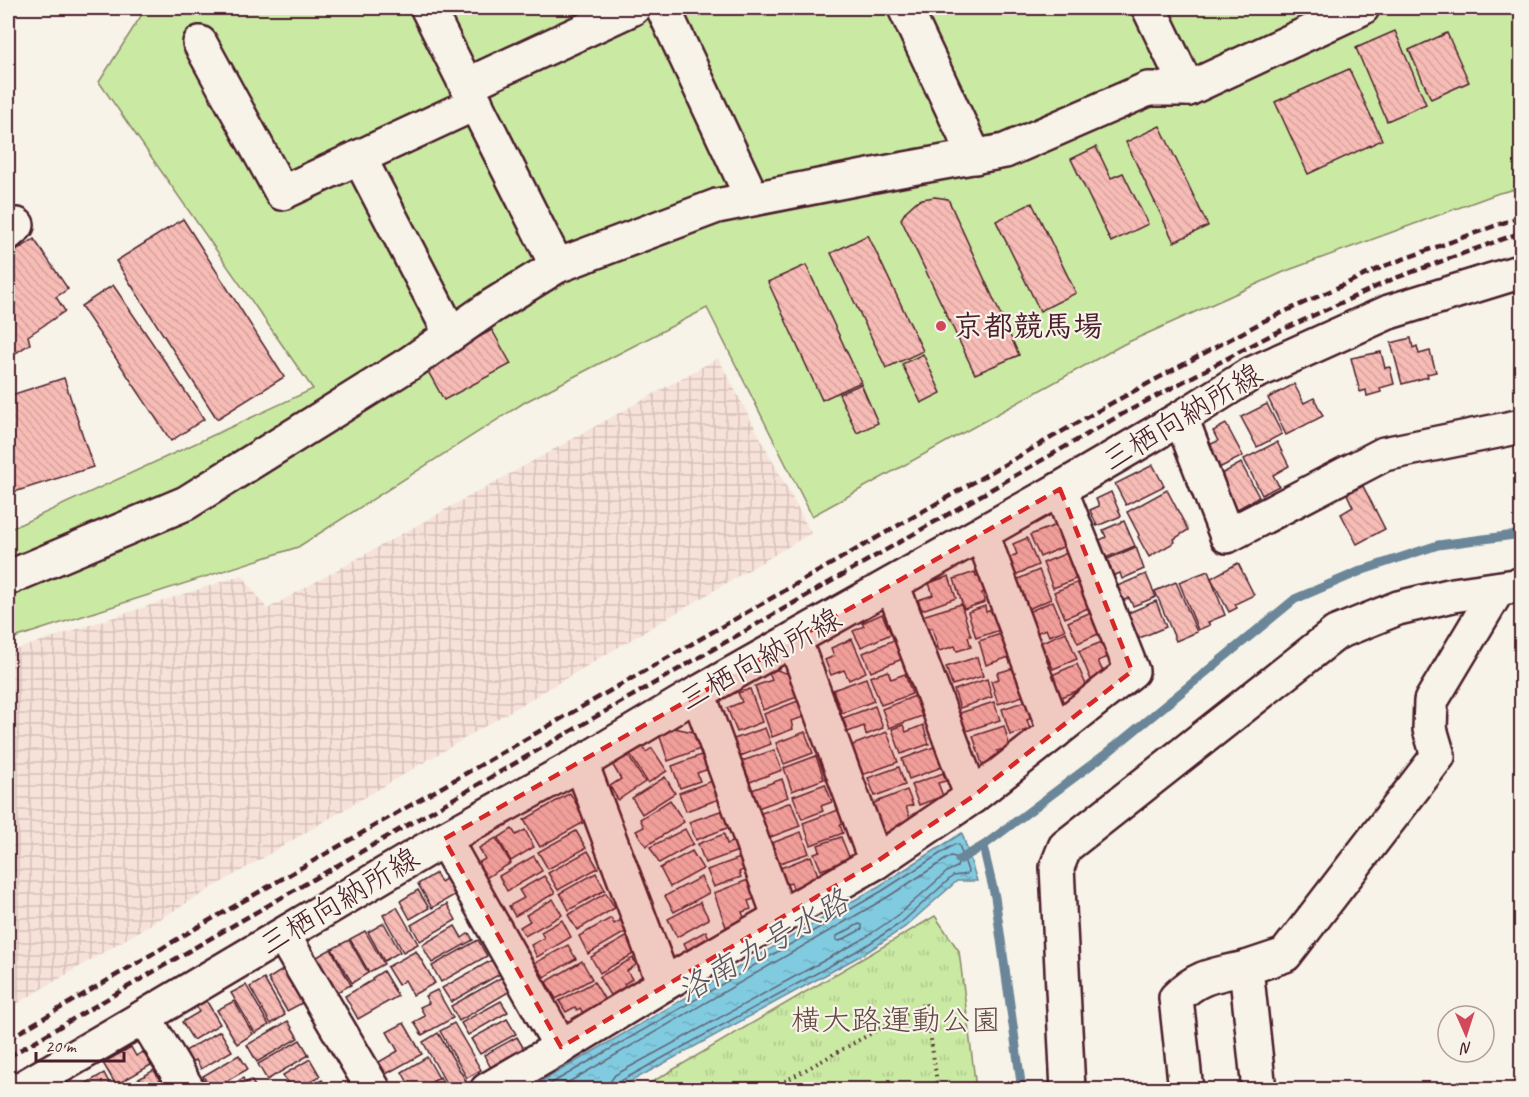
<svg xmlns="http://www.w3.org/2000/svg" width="1529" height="1097" viewBox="0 0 1529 1097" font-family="Caveat,'Klee One',sans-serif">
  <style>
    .industrial { fill: url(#industrial-grid) }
    .grass { fill: #caeaa3; stroke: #8a8467; stroke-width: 1.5 }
    .park { fill: url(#park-tufts); stroke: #8a8467; stroke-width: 1.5 }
    .water { fill: url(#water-ripples); stroke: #6b8698; stroke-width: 1.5 }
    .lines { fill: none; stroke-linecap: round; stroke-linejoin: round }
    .shore { stroke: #606474; stroke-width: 1.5 }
    .stream { stroke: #6b8698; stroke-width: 9 }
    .building { fill: url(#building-back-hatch); stroke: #4a1f2b; stroke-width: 1.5 }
    .minor-casing { stroke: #4a1f2b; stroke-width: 38 }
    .major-casing { stroke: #4a1f2b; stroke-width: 38 }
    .path { stroke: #4a1f2b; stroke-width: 4; stroke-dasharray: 1.5 4.5; stroke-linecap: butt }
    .minor { stroke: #f7f3e8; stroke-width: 33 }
    .major { stroke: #f7f3e8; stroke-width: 33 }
    .rail { stroke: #4a1f2b; stroke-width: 4.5; stroke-dasharray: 9 4.5; stroke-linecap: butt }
    .marked { fill: #d62828; fill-opacity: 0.2; stroke: #d62828; stroke-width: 4.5; stroke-dasharray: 12 8; stroke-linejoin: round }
    .poi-dot { fill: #d1495b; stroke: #f7f3e8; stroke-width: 2 }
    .labels { text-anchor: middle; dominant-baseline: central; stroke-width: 4.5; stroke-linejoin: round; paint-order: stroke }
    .poi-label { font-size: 30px; font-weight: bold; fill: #4a1f2b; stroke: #f7f3e8; text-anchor: start }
    .street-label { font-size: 30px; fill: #4a1f2b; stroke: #f7f3e8 }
    .park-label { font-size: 30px; fill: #644843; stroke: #f7f3e8 }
    .water-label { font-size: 32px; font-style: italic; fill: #5a5362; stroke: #f7f3e8 }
  </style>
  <defs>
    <pattern id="industrial-grid" width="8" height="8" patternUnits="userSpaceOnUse" patternTransform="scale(1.5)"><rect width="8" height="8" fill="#f7e2d9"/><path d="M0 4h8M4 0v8" fill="none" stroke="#d5c1ba"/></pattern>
    <pattern id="park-tufts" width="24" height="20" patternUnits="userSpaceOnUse" patternTransform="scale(1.5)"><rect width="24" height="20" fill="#caeaa3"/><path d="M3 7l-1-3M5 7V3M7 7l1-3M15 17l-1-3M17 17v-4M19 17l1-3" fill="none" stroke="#afc88c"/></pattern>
    <pattern id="water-ripples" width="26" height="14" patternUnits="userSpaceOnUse" patternTransform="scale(1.5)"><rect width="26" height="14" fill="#81cbe1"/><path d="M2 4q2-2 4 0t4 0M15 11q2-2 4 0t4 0" fill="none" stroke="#71aec1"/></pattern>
    <pattern id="building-back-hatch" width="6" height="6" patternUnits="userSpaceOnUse" patternTransform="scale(1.5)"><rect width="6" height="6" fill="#f7bcb6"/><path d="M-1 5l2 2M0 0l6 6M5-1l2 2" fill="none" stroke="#d5a19d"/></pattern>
  </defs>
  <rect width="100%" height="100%" fill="#f7f3e8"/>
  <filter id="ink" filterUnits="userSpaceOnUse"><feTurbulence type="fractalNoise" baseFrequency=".0167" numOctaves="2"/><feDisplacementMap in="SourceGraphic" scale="12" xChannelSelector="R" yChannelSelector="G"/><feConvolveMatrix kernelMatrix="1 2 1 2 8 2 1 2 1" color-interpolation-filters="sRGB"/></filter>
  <g filter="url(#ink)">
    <path class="industrial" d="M718,358L811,533L8,1009V652L242,575L267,609Z"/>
    <path class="grass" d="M146,8H1521V188L1499,193L1286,271L1124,344L812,516L707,308L525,402L298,547L8,640V530L313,389L99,82Z"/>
    <path class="park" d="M935,916L959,951L976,1089H640Z"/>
    <path class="water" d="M962,833L977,881H957L905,927L867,952L617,1089H528L879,886Z"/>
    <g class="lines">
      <g class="shore">
        <path d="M859,924L862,925V929L840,941L836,940L837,936Z"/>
        <path d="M540,1090L882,891L955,844L959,845L968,871L967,874L953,876L902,922L864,947L619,1082L617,1085L616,1090"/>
        <path d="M555,1090L886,898L951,856L955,857L958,864L957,867L948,871L897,916L860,941L615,1075L610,1082L608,1090"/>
      </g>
      <g class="stream">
        <path d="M983,846L995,897L1022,1090"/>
        <path d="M959,860L983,846L1107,753L1295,599L1363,570L1438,545L1522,534"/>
      </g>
    </g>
    <g class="building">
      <path d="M1395,31L1426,104L1387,121L1356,48Z"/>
      <path d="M1447,33L1469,82L1431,99L1409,50Z"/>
      <path d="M1349,69L1382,140L1308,174L1275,102Z"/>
      <path d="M1160,126L1208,226L1174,242L1126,142Z"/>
      <path d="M1096,147L1111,178L1123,173L1148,224L1111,242L1071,159Z"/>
      <path d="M935,197L948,199L1019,355L975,374L901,219L906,211L916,202L922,199Z"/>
      <path d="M1032,203L1076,293L1040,311L996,221Z"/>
      <path d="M183,219L284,377L217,419L116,261Z"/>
      <path d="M868,235L923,351L886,368L831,253Z"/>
      <path d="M34,239L68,289L56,297L65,311L28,336L30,344L8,358V256Z"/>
      <path d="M806,265L861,382L822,400L768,282Z"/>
      <path d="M113,285L204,419L171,441L81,306Z"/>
      <path d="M492,330L511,364L444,400L425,366Z"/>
      <path d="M1411,338L1413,348L1417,346L1419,354L1430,351L1436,372L1427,374L1428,377L1402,384L1391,343Z"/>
      <path d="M1381,352L1385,368L1390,367L1394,384L1380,388L1381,392L1367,396L1366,390L1360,392L1351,358Z"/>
      <path d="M923,354L941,393L921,403L902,364Z"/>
      <path d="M64,378L93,467L8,494V396Z"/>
      <path d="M861,384L878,423L857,433L839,394Z"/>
      <path d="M1294,384L1304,403L1314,398L1323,416L1286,435L1268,398Z"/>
      <path d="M1267,404L1282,434L1257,447L1241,417Z"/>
      <path d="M1226,424L1243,456L1211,472L1207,446L1218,441L1213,431Z"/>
      <path d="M1277,442L1289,466L1273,475L1279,486L1262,495L1244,459Z"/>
      <path d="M1241,463L1259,497L1232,512L1214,478Z"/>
      <path d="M1153,465L1164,486L1126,505L1115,484Z"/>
      <path d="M1363,486L1385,529L1357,544L1341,514L1353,507L1347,494Z"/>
      <path d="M1167,490L1188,530L1174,539L1175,542L1149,557L1138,537L1139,535L1127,512Z"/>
      <path d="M1111,492L1121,516L1097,526L1090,510L1099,506L1096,499Z"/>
      <path d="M1124,521L1135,546L1103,559L1096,542L1106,537L1103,530Z"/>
      <path d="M1056,525L1065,546L1040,557L1030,535Z"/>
      <path d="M1027,538L1038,565L1015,575L1008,558L1017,554L1013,544Z"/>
      <path d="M1136,547L1144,569L1122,579L1120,573L1110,577L1103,561Z"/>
      <path d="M1067,553L1073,568L1078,566L1083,576L1053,588L1043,563Z"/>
      <path d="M1238,563L1254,595L1235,604L1237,608L1229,612L1211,578Z"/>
      <path d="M1039,570L1051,599L1028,609L1016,580Z"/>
      <path d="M1208,571L1225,615L1208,622L1210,625L1198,630L1179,582Z"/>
      <path d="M975,572L976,576L984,574L989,590L982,593L985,602L964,609L954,579Z"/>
      <path d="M1146,574L1156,597L1133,606L1129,598L1121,602L1115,587Z"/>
      <path d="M949,576L956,598L922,610L918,600L933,595L929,583Z"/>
      <path d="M1084,580L1095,605L1065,618L1054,592Z"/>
      <path d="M1176,582L1197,632L1176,641L1155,591Z"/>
      <path d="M1053,601L1065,630L1049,636L1046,629L1036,633L1028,612Z"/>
      <path d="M1156,601L1166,627L1137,639L1126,614Z"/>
      <path d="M961,604L971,636L968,637L971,647L957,651L955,646L939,651L932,628L926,629L922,616Z"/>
      <path d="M985,606L986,612L997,608L1003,629L976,638L968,612Z"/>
      <path d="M1096,610L1105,631L1078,643L1068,622Z"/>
      <path d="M882,614L891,634L861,647L853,631L864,626L862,623Z"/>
      <path d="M1066,632L1077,659L1053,669L1047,655L1043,657L1037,644Z"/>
      <path d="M1004,633L1012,656L986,665L979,641Z"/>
      <path d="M852,639L866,672L849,680L844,670L831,675L825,660L834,656L831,648Z"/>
      <path d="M894,640L902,659L871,672L863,653Z"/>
      <path d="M1107,640L1113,655L1098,661L1104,674L1091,680L1079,651Z"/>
      <path d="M977,657L983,676L952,685L946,667Z"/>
      <path d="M1077,664L1087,687L1061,697L1052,675Z"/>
      <path d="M1017,667L1026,695L998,704L991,681L999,679L997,673Z"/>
      <path d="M774,669L795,676L802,695L763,710L755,686L772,680L768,671Z"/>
      <path d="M888,671L891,679L905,674L912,694L881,705L870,677Z"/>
      <path d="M866,678L874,701L842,713L833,690Z"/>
      <path d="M987,679L992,697L960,708L954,690Z"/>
      <path d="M750,689L762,722L737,732L727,708L742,702L738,693Z"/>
      <path d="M915,696L922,716L889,728L882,709Z"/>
      <path d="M1029,700L1034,717L1027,720L1030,729L1010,735L1002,709Z"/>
      <path d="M798,701L804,717L791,721L793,729L772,737L764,714Z"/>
      <path d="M994,702L1000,720L966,731L960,713Z"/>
      <path d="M875,706L883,728L866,735L864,726L848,732L843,718Z"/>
      <path d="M903,725L906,732L923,725L929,744L901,754L892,729Z"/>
      <path d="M1004,726L1010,747L997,751L1000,758L982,764L973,736Z"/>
      <path d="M674,728L698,733L703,748L668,761L659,734Z"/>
      <path d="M765,728L771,744L738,757L731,740Z"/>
      <path d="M805,732L813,753L784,764L776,743Z"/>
      <path d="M887,732L898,762L862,775L850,746Z"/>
      <path d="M642,745L646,752L652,748L667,771L648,783L629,753Z"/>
      <path d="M934,747L942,767L909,779L902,759Z"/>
      <path d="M774,750L782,770L750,782L742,761Z"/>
      <path d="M627,754L645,782L618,800L610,786L621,779L612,764Z"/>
      <path d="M704,754L709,769L697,773L700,781L680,788L672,766Z"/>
      <path d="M816,756L824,779L792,791L784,768Z"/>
      <path d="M899,767L905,785L875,796L868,778Z"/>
      <path d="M943,773L946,781L938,783L943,796L919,805L911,785Z"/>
      <path d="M665,777L675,793L642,814L632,798Z"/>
      <path d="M782,779L788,797L758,808L752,790Z"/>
      <path d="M712,781L719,799L686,811L679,793Z"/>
      <path d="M825,784L832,802L821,806L823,811L802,819L793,796Z"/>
      <path d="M907,790L913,805L906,807L912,823L882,834L871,804Z"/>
      <path d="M570,793L586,821L540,847L524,820Z"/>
      <path d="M670,800L684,822L646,846L636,831L644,827L640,819Z"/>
      <path d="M791,802L800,826L768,838L759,814Z"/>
      <path d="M841,809L846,823L840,825L843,833L811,845L803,823Z"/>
      <path d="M723,810L726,820L730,819L732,826L696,840L689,822Z"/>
      <path d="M512,829L516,835L525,830L534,847L511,861L498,838Z"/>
      <path d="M685,829L693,844L659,863L650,847Z"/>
      <path d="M576,831L586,848L548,869L538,852Z"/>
      <path d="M801,832L809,853L780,863L772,843Z"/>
      <path d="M724,834L727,844L735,841L738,851L705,863L698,844Z"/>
      <path d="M841,837L850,859L821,870L814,853L820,851L818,845Z"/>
      <path d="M496,838L511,863L484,879L476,864L485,859L479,848Z"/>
      <path d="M588,851L598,868L558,890L548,873Z"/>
      <path d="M692,851L703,869L670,887L660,868Z"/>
      <path d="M534,856L542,871L507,891L499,876Z"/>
      <path d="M811,856L819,878L793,888L791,883L784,885L778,869Z"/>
      <path d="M743,857L747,868L739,872L741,877L714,887L707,870Z"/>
      <path d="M436,873L441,882L449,877L458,893L432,908L418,884Z"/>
      <path d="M596,873L605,890L569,910L560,893Z"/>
      <path d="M544,876L555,893L515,916L509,906L524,898L519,890Z"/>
      <path d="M701,877L709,893L674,912L665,896Z"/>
      <path d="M748,880L754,899L748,901L751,909L742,912L745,920L726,927L714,893Z"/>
      <path d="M418,890L429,908L410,919L400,901Z"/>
      <path d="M606,893L615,908L577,930L568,915Z"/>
      <path d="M553,899L562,915L525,936L520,927L530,921L526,915Z"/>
      <path d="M700,902L709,919L677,937L668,919Z"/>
      <path d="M447,904L456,920L420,941L411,925Z"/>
      <path d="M397,907L418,944L403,952L383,915Z"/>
      <path d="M611,918L614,924L623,919L629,930L588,954L579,936Z"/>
      <path d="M562,920L571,937L537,957L531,945L544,938L541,932Z"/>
      <path d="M384,923L400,952L384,961L368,932Z"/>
      <path d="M455,926L462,938L469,933L473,940L432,963L422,945Z"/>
      <path d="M365,931L384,964L369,972L350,939Z"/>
      <path d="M706,931L710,940L688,952L684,943Z"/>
      <path d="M628,936L637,952L600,973L591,957Z"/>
      <path d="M349,940L368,973L352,983L332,949Z"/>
      <path d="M478,940L487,956L441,982L432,966Z"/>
      <path d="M568,945L576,959L544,977L535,963Z"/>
      <path d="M331,949L351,985L335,993L315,958Z"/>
      <path d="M416,951L435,983L413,995L405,980L398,985L387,967Z"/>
      <path d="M633,958L636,965L627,971L632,979L624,984L627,989L611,997L599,977Z"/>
      <path d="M492,960L500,974L451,1002L442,988Z"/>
      <path d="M582,961L592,979L556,999L546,982Z"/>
      <path d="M284,969L304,1002L287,1011L268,979Z"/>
      <path d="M383,971L398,996L358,1019L345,996L373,980L372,978Z"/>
      <path d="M504,976L512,990L459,1021L451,1006Z"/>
      <path d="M264,979L285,1015L271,1024L250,987Z"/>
      <path d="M594,982L605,1000L583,1013L580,1008L577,1010L575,1007L566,1012L559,1001Z"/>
      <path d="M246,985L269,1025L255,1033L231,993Z"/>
      <path d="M437,990L453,1018L422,1035L414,1022L425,1016L420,1007L429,1003L425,996Z"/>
      <path d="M206,1000L220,1024L193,1040L182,1022L199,1012L196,1006Z"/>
      <path d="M234,1001L253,1034L237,1044L217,1010Z"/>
      <path d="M501,1001L508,1012L468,1035L461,1023Z"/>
      <path d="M507,1019L516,1034L480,1054L471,1039Z"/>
      <path d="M288,1021L298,1038L257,1062L247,1045Z"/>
      <path d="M404,1023L422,1054L386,1074L379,1062L398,1051L387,1032Z"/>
      <path d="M454,1023L481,1070L467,1078L440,1031Z"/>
      <path d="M220,1031L232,1051L201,1069L196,1060L191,1063L185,1051Z"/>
      <path d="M438,1033L466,1081L452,1090H450L423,1042Z"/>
      <path d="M517,1037L524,1049L491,1068L484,1055Z"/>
      <path d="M300,1040L309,1055L267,1080L258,1064Z"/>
      <path d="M131,1047L136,1056L143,1052L151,1065L116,1085L103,1063Z"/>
      <path d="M239,1055L248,1069L211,1090L203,1076Z"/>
      <path d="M427,1057L439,1078L419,1090H412L402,1072Z"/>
      <path d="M310,1059L320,1076L297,1090H278L288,1084L283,1075Z"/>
      <path d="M154,1070L163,1086L157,1090H120Z"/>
      <path d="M104,1073L113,1090H75Z"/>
      <path d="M440,1077L447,1090H419L439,1078Z"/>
      <path d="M243,1078L245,1083L251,1080L257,1089L224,1090Z"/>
      <path d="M322,1080L328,1090H306L317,1083Z"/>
    </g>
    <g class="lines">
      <g class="minor-casing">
        <g id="minor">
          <path d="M663,8L752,198"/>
          <path d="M905,8L975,157"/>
          <path d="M1149,8L1188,89L1362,8"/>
          <path d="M428,9L557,266L717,206L900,170L1005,151L1148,89H1188"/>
          <path d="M200,43L282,193L476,103"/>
          <path d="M467,85L633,8"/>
          <path d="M359,157L451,334"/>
          <path d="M8,233L17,225"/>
          <path d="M1181,418L1227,536L1384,454L1522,426"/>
          <path d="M982,534L1055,732"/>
          <path d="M8,578L186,503L410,363L492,306L557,266"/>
          <path d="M892,584L972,797"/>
          <path d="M794,639L876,862"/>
          <path d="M698,693L780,918"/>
          <path d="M581,763L664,984"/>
          <path d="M444,839L561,1047"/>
          <path d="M283,935L374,1090"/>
          <path d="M144,1017L188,1090"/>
          <path d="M487,1090L561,1047L664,984L876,862L972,797L1132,671L1060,489"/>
          <path d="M1068,1090L1057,867L1065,847L1336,633L1398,608L1453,595L1522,585"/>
          <path d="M1186,1090L1176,998C1199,975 1216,975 1246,968"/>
          <path d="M1259,1090L1246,968L1285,955L1438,756L1430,729L1431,701L1498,589"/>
        </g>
      </g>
      <g class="major-casing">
        <path id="major" d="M19,1090L144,1017L444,839L581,763L698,693L1060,489L1181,418L1249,375L1389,312L1522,271"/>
      </g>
      <g class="path">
        <path d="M769,1090L926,1003L938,1090"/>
        <path d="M873,1090L889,1081L890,1090"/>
      </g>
      <use href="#minor" class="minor"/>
      <use href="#major" class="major"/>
      <g class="rail">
        <path d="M8,1039L198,927L1110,404L1264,321L1387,265L1522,216"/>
        <path d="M8,1057L206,941L1117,417L1271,335L1393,279L1522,232"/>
      </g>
    </g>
  </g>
  <path class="marked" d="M1060,489L1132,671L972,797L876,862L561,1047L444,839Z"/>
  <circle class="poi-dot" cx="941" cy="326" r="6"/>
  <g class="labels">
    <g class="poi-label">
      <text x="953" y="326">京都競馬場</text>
    </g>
    <g class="street-label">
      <text transform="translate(1182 417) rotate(-31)">三栖向納所線</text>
      <text transform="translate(760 659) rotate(-29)">三栖向納所線</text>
      <text transform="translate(339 901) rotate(-31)">三栖向納所線</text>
    </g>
    <g class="park-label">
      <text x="896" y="1020">横大路運動公園</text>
    </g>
    <g class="water-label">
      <text transform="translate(763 946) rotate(-30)">洛南九号水路</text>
    </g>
  </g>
  <rect width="1529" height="1097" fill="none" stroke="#f7f3e8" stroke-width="30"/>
  <rect x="15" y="15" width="1499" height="1067" fill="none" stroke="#4a1f2b" stroke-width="2" filter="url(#ink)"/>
  <g transform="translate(1466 1034) rotate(177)"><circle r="28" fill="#f7f3e8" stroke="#b29e9c" stroke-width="1.5"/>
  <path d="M0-4.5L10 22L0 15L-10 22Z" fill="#d1495b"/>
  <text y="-9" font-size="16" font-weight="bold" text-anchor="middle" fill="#4a1f2b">N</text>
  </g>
  <path d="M36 1052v9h88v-9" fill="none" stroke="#4a1f2b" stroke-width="3"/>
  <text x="45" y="1052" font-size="18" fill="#4a1f2b" stroke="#f7f3e8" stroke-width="4.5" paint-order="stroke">20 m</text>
</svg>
